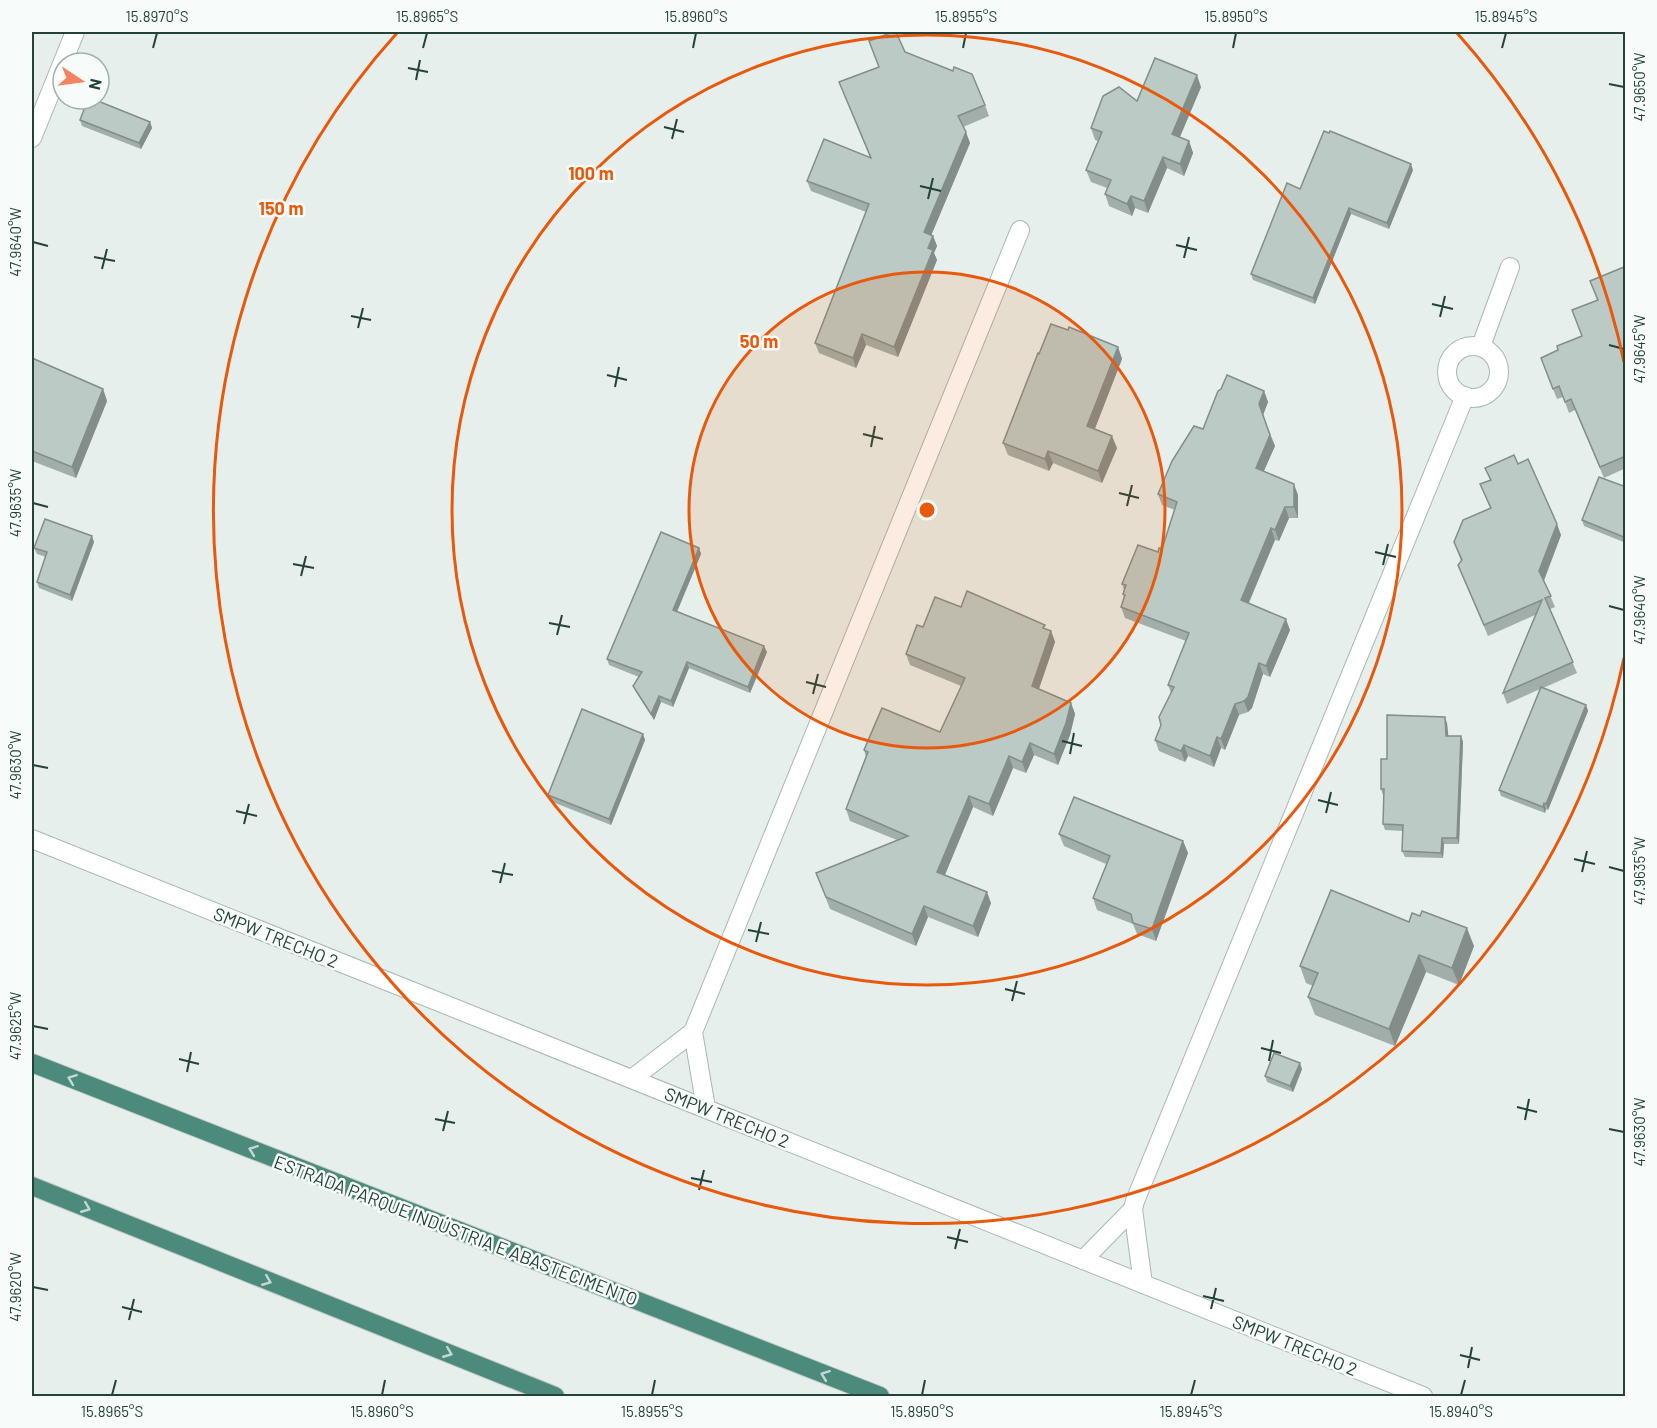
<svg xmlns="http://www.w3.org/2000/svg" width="1657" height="1428" viewBox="0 0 1657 1428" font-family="Barlow,sans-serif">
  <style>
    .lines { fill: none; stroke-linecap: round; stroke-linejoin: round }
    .minor-casing { stroke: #a8b8b2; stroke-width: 20 }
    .tertiary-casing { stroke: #a8b8b2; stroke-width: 20 }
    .trunk-casing { stroke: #c2cac8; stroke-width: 20 }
    .minor { stroke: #fff; stroke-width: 18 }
    .tertiary { stroke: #fff; stroke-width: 18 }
    .trunk { stroke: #4c8a7c; stroke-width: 18 }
    .wall { fill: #a1aea9 }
    .shaded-wall { fill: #838d89 }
    .building { fill: #bbcac4; stroke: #838d89; stroke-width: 1.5 }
    .oneway { stroke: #c4d9d4 }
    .ticks { fill: none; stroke: #24423a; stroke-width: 2 }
    .ring { fill: none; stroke: #e8590c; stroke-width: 3 }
    .labels { text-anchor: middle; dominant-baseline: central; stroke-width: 5; stroke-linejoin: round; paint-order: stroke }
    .street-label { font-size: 18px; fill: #24423a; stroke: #f7fbf9 }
    .centre { fill: #e8590c; stroke: #f7fbf9; stroke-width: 3 }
    .ring-label { font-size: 18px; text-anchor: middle; font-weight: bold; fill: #e8590c; stroke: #f7fbf9; stroke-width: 5; stroke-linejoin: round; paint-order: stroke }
    .neatline { fill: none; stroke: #24423a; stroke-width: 2 }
    .ticks-label { font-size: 15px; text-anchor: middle; fill: #24423a }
  </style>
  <rect width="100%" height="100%" fill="#e6efeb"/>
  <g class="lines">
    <g class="minor-casing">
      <g id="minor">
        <path d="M32,138L75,32"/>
        <path d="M1481,346L1510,267"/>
        <circle cx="1473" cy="372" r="26"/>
        <path d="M633,1078L693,1032"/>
        <path d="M706,1108L693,1032L1020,230"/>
        <path d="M1083,1260L1133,1209"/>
        <path d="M1143,1284L1133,1209L1135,1201L1465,396"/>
      </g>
    </g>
    <g class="tertiary-casing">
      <path id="tertiary" d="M32,839L1423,1396"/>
    </g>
    <g class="trunk-casing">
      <g id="trunk">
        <path d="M32,1063L880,1396"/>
        <path d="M32,1186L555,1396"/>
      </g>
    </g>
    <use href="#minor" class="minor"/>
    <use href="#tertiary" class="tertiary"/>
    <use href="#trunk" class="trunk"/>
  </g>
  <g class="wall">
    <path d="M905,52L985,105L989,116L963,127L970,143L931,235L933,236L937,246L934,253L937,260L898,357L866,345L856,368L819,353L815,343L866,212L811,191L807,181L870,157L839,82L879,67Z"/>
    <path d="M1201,87L1180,137L1189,141L1193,153L1184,176L1167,168L1148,213L1135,208L1132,216L1109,206L1105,194L1107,188L1091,182L1086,170L1099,141L1095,140L1091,128L1137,101Z"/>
    <path d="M80,120L150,122L152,128L141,149L82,126Z"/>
    <path d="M1413,170L1389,229L1351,214L1315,304L1253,280L1251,274L1300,189Z"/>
    <path d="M1626,270V468L1604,478L1575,410L1569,413L1563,397L1557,399L1545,369L1558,350L1581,336L1597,300L1590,281Z"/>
    <path d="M1068,330L1118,347L1122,359L1095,429L1117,448L1102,483L1053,463L1049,471L1008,455L1003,443L1039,354Z"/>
    <path d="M32,358L103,389L107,401L76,478L32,461Z"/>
    <path d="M1264,391L1268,402L1263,415L1275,446L1263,472L1298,495V518H1289L1279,541L1275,540L1249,603L1290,630L1270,677L1263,674L1252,708L1248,712L1239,715L1225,750L1221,748L1214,767L1188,756L1185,762L1159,751L1155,740L1161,725L1171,693L1168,685L1186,641L1125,618L1121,607L1124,598L1123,594L1124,590L1122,584L1158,552L1162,549L1175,510L1162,505L1158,494L1203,429Z"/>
    <path d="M1518,464L1561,535L1544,581L1555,607L1550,609L1577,673L1543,688L1586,705L1588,711L1548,810L1546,809L1545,813L1501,796L1499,790L1540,689L1507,704L1503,693L1535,615L1488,636L1458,565L1461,561L1454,542L1490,508L1480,484L1490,480L1485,468Z"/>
    <path d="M1626,487V543L1584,526L1582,520Z"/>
    <path d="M94,542L72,601L39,588L37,582L46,557L37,554L34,548Z"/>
    <path d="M699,548L701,554L677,612L767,652L750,693L689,668L673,707L661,702L654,720L636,692L633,686L639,677L609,665L607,659Z"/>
    <path d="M961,607L1051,631L1055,642L1039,689L1071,703L1075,714L1070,735L1058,765L1034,755L1026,773L1013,768L993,816L973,807L945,875L991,903L978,937L928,917L916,946L830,909L816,873L897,840L850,821L846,809L866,757L864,750L940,732L961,686L910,665L906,654L923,627Z"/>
    <path d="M1447,723L1448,736H1461L1463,742L1459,844H1444L1443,858L1405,857L1402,851L1403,831L1385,830L1383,824L1384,795H1383L1381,789L1387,759Z"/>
    <path d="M643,734L645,740L611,825L550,801L548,795Z"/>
    <path d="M1059,834L1183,841L1188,853L1156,941L1137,934L1133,924L1097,910L1093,898L1106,864L1064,846Z"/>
    <path d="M1409,922L1474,946L1459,985L1426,972L1395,1046L1315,1015L1308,997L1313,986L1306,983L1300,966Z"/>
    <path d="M1302,1069L1293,1092L1267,1082L1265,1076Z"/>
  </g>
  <g class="shaded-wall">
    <path d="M1197,75L1201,87L1176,146L1172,134Z"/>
    <path d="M150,122L152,128L141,149L139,143Z"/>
    <path d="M966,132L970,143L928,243L924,232Z"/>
    <path d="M1189,141L1193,153L1184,176L1180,164Z"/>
    <path d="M1163,157L1167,168L1148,213L1144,201Z"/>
    <path d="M1411,164L1413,170L1389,229L1387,223Z"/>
    <path d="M1131,196L1135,208L1132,216L1127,204Z"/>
    <path d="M1349,208L1351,214L1315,304L1313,298Z"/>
    <path d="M933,236L937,246L934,253L937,260L898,357L894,347Z"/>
    <path d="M862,334L866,345L856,368L853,358Z"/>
    <path d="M1118,347L1122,359L1091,438L1087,426Z"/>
    <path d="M103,389L107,401L76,478L72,467Z"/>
    <path d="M1264,391L1268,402L1263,415L1259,404Z"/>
    <path d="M1270,435L1275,446L1260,480L1256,468Z"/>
    <path d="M1112,436L1117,448L1102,483L1098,471Z"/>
    <path d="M1048,451L1053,463L1049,471L1045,459Z"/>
    <path d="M1294,484L1298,495V518L1294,507Z"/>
    <path d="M1285,507L1289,518L1279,541L1275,530Z"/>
    <path d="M1557,524L1561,535L1543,582L1539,571Z"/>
    <path d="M1271,528L1275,540L1245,611L1241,600Z"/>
    <path d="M92,536L94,542L72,601L70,595Z"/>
    <path d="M699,548L701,554L675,616L673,610Z"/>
    <path d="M1286,619L1290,630L1270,677L1266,666Z"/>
    <path d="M1051,631L1055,642L1036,697L1032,686Z"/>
    <path d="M764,646L767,652L750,693L748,687Z"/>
    <path d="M687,662L689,668L673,707L671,701Z"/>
    <path d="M1259,663L1263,674L1252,708L1248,712L1244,701Z"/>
    <path d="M659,696L661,702L654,720L651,714Z"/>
    <path d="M1071,703L1075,714L1070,735L1058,765L1054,754Z"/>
    <path d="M1235,704L1239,715L1225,750L1221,739Z"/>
    <path d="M1586,705L1588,711L1548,810L1546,804Z"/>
    <path d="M1445,717L1447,723L1449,742L1446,736Z"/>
    <path d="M643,734L645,740L611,825L609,819Z"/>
    <path d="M1461,736L1463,742L1459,844L1457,838Z"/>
    <path d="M1217,737L1221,748L1214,767L1210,756Z"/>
    <path d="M1030,743L1034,755L1026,773L1022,762Z"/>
    <path d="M1184,745L1188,756L1185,762L1181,751Z"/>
    <path d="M1009,756L1013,768L993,816L989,804Z"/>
    <path d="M969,796L973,807L941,884L937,872Z"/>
    <path d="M1544,803L1546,809L1545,813L1543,807Z"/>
    <path d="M1442,838L1444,844L1443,858L1441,853Z"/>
    <path d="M1183,841L1188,853L1156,941L1152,929Z"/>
    <path d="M987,892L991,903L978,937L973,926Z"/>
    <path d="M924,906L928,917L916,946L912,934Z"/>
    <path d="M1467,928L1474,946L1459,985L1452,968Z"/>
    <path d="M1419,955L1426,972L1395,1046L1389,1029Z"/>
    <path d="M1300,1063L1302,1069L1293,1092L1290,1086Z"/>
  </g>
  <g class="building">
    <path d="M893,32H896L905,52L953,71L954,67L972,74L985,105L958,116L966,132L924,232L933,236L928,248L933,250L894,347L862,334L853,358L815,343L869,204L807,181L824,139L871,158L839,82L879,67L869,41Z"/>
    <path d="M1155,58L1197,75L1172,134L1189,141L1180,164L1163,157L1144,201L1131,196L1127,204L1105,194L1111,180L1086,170L1102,132L1091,128L1103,96L1119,87L1137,101Z"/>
    <path d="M88,99H93L150,122L139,143L80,120Z"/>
    <path d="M1324,131L1329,133L1330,131L1411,164L1387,223L1349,208L1313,298L1251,274L1287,183L1300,189Z"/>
    <path d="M1624,267L1626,270V456L1600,467L1571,399L1565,402L1559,386L1553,389L1541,358L1558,350L1557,346L1582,336L1572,310L1598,300L1590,281Z"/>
    <path d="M1051,324L1068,330L1069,327L1118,347L1087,426L1112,436L1098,471L1048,451L1045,459L1003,443L1038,353L1039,354Z"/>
    <path d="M32,358L103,389L72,467L32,451Z"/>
    <path d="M1227,375L1264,391L1259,404L1270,435L1256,468L1294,484V507H1285L1275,530L1271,528L1241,600L1286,619L1266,666L1259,663L1248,697L1244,701L1235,704L1221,739L1217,737L1210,756L1184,745L1181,751L1155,740L1161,725L1159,717L1174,687L1168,685L1189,633L1121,607L1125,595L1123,594L1126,585L1122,584L1138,545L1158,552L1159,548L1162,549L1177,502L1158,494L1172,461L1194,426L1203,429L1218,391L1221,389Z"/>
    <path d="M1514,455L1518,464L1528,459L1557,524L1539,571L1551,596L1545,598L1573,662L1503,693L1542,600L1484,625L1458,565L1462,560L1454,542L1463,520L1491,508L1480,484L1491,480L1485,468Z"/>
    <path d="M1599,477L1626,487V538L1582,520Z"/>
    <path d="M45,519L92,536L70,595L37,582L47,552L34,548Z"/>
    <path d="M661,532L699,548L673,610L764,646L748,687L687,662L671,701L659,696L651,714L633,686L642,672L607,659Z"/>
    <path d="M967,591L1045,625L1043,628L1051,631L1032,686L1071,703L1066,723L1054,754L1030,743L1022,762L1009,756L989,804L969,796L937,872L987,892L973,926L924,906L912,934L826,897L816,873L908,836L846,809L868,752L864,750L882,708L940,732L965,678L906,654L917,625L923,627L935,597L961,607Z"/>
    <path d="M1541,687L1586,705L1546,804L1544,803L1543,807L1499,790Z"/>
    <path d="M582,709L643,734L609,819L548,795Z"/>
    <path d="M1387,715L1445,717L1446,736H1461L1457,838H1442L1441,853L1402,851L1403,825L1383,824L1384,789H1381V759H1387Z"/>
    <path d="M1074,797L1183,841L1152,929L1133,923L1131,914L1093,898L1110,856L1059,834Z"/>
    <path d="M1331,890L1409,922L1412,913L1420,916L1422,911L1467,928L1452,968L1419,955L1389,1029L1308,997L1318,973L1300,966Z"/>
    <path d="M1274,1053L1300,1063L1290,1086L1265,1076Z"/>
  </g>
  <defs><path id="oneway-chevron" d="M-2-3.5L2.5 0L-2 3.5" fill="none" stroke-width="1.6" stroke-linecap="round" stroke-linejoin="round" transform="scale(1.5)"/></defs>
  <g class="oneway">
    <use href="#oneway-chevron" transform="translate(72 1079) rotate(-159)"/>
    <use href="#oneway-chevron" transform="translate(253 1150) rotate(-159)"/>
    <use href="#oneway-chevron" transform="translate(86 1208) rotate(22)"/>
    <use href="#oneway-chevron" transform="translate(267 1281) rotate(22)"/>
    <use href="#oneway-chevron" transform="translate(448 1353) rotate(22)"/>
    <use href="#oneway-chevron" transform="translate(825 1375) rotate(-159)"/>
  </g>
  <path class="ticks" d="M153,48L157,33M423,48L427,33M693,48L696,33M963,48L966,33M1233,48L1236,33M1502,48L1506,33M408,68L428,72M416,80L420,60M1609,84L1624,87M664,127L684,132M672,139L677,119M920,186L941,191M928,199L933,178M33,242L48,246M1176,245L1197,250M94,257L115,261M1184,258L1189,237M102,269L107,249M1432,304L1453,309M351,316L371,320M1440,317L1445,296M358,328L363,308M1609,345L1624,349M607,375L627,380M615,387L619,367M863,434L883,439M871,447L875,426M1119,493L1139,498M33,503L48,507M1127,506L1132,485M1375,552L1396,557M293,564L314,568M1383,565L1388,544M301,576L306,556M1609,606L1624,610M549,623L570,627M557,635L562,615M806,682L826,687M813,694L818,674M1062,741L1082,746M1070,754L1074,733M33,765L48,768M1318,800L1338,805M236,811L257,816M1326,813L1331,792M244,824L249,804M1574,859L1595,864M1609,867L1624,871M492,871L513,875M1582,872L1587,851M500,883L505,863M748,930L769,934M756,942L761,922M1005,989L1025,994M1012,1001L1017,981M33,1026L48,1029M1261,1048L1281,1053M179,1059L199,1064M1269,1061L1273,1040M187,1072L191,1052M1517,1107L1537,1112M435,1119L455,1123M1525,1120L1529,1099M1609,1129L1624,1132M443,1131L448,1111M691,1178L712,1182M699,1190L704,1170M947,1237L968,1242M955,1249L960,1229M33,1287L48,1290M1203,1296L1224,1301M122,1307L142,1312M1211,1309L1216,1288M129,1320L134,1299M1460,1355L1480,1360M1468,1368L1472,1347M112,1395L116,1380M382,1395L385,1380M652,1395L655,1380M922,1395L925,1380M1191,1395L1195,1380M1461,1395L1465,1380"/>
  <circle cx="927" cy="510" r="238" fill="#e8590c" fill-opacity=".12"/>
  <g class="ring">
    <circle cx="927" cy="510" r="238"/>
    <circle cx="927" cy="510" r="475"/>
    <path d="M1624 658A713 713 0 1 1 397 33M1457 33A713 713 0 0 1 1624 362"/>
  </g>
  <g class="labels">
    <g class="street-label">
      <text transform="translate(276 937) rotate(22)">SMPW TRECHO 2</text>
      <text transform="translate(727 1117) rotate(22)">SMPW TRECHO 2</text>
      <text transform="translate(456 1230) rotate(21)">ESTRADA PARQUE INDÚSTRIA E ABASTECIMENTO</text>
      <text transform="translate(1295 1345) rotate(22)">SMPW TRECHO 2</text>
    </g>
  </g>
  <circle cx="927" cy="510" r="9" class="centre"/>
  <g class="ring-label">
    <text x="591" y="180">100 m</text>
    <text x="281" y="215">150 m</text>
    <text x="759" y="348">50 m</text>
  </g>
  <rect width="1657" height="1428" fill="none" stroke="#f7fbf9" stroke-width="66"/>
  <g transform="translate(81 81) rotate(103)"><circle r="28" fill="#f7fbf9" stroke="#a3b1ad" stroke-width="1.5"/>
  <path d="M0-4.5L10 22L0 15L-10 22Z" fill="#f4845f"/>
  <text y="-9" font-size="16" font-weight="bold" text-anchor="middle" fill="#24423a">N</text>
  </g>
  <rect x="33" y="33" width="1591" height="1362" class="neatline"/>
  <g class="ticks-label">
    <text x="157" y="22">15.8970°S</text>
    <text x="427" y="22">15.8965°S</text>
    <text x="696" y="22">15.8960°S</text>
    <text x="966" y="22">15.8955°S</text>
    <text x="1236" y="22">15.8950°S</text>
    <text x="1506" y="22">15.8945°S</text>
    <text transform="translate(1640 87) rotate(-90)" y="5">47.9650°W</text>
    <text transform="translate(16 242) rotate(-90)" y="5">47.9640°W</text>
    <text transform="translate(1640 349) rotate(-90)" y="5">47.9645°W</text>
    <text transform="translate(16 503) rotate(-90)" y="5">47.9635°W</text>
    <text transform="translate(1640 610) rotate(-90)" y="5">47.9640°W</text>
    <text transform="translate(16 765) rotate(-90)" y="5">47.9630°W</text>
    <text transform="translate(1640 871) rotate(-90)" y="5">47.9635°W</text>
    <text transform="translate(16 1026) rotate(-90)" y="5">47.9625°W</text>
    <text transform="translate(1640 1132) rotate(-90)" y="5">47.9630°W</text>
    <text transform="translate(16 1287) rotate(-90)" y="5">47.9620°W</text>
    <text x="112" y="1417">15.8965°S</text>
    <text x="382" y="1417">15.8960°S</text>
    <text x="652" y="1417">15.8955°S</text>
    <text x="922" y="1417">15.8950°S</text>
    <text x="1191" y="1417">15.8945°S</text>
    <text x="1461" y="1417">15.8940°S</text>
  </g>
</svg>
